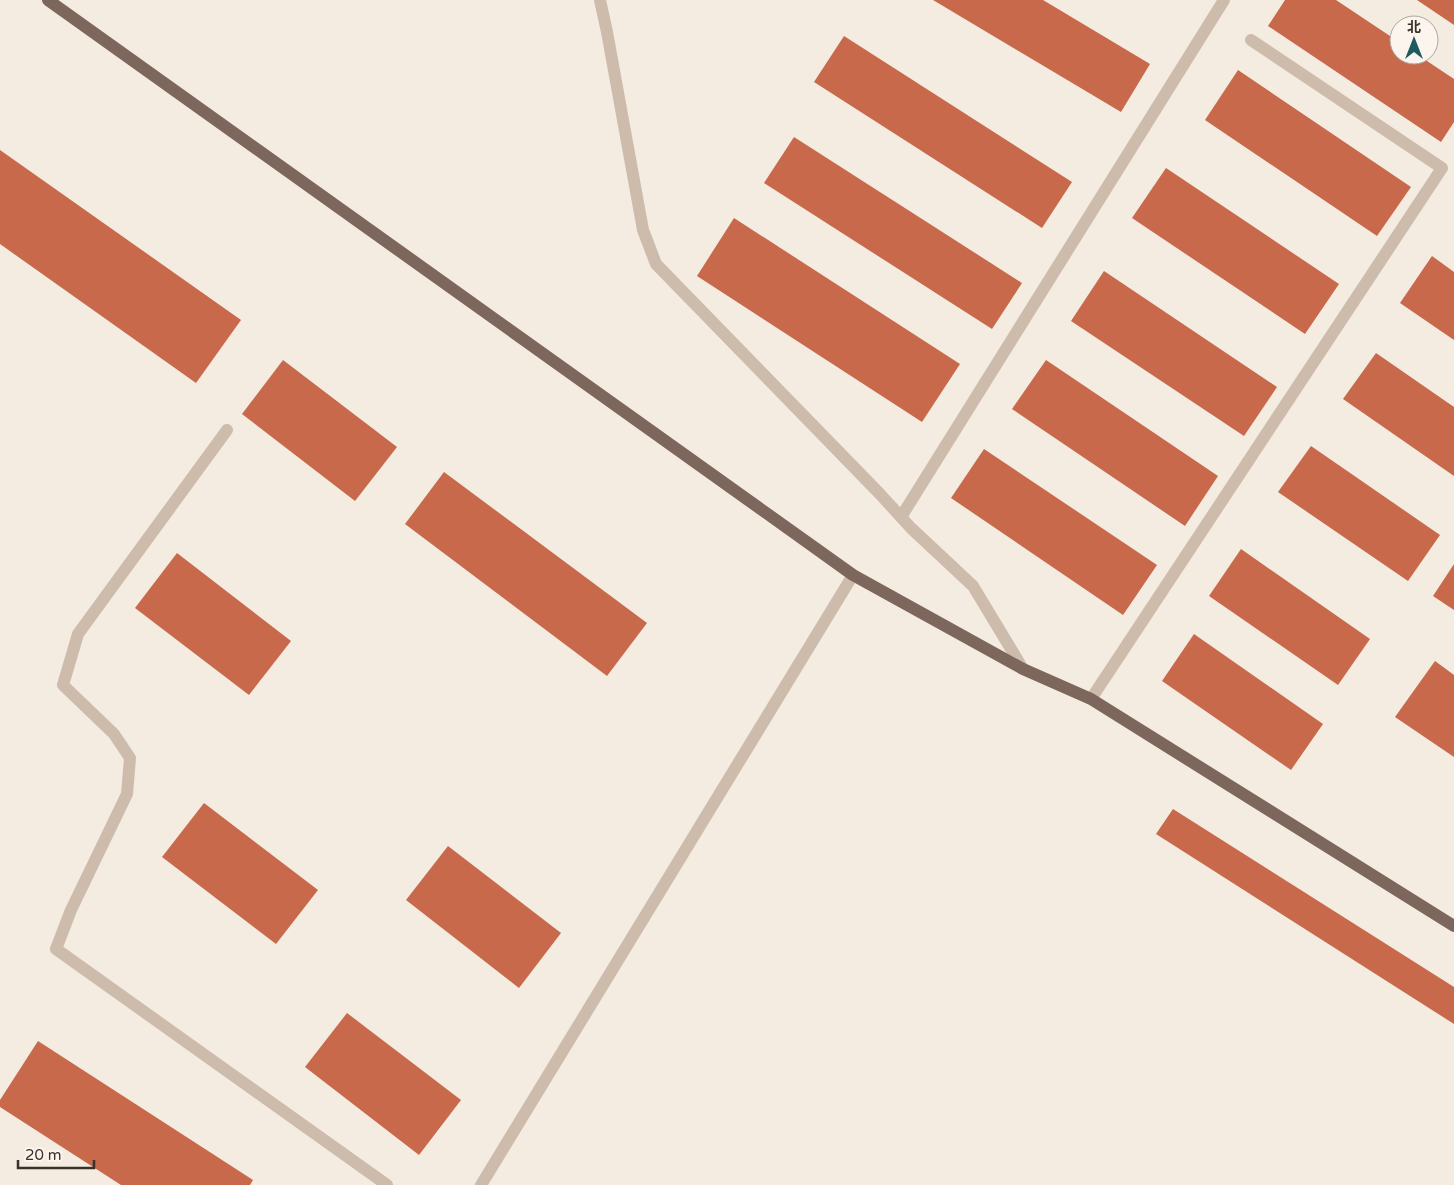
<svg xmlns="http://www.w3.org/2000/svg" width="1454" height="1185" viewBox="0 0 1454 1185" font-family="'Varela Round','Noto Sans SC',sans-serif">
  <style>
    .building { fill: #c8694b }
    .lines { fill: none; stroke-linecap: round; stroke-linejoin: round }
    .minor { stroke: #cdbbac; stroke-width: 12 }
    .major { stroke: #7d675c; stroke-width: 12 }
  </style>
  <rect width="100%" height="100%" fill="#f4ebe1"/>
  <g class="building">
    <path d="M933,0H1043L1150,64L1121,112Z"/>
    <path d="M1285,0H1336L1399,42V55H1418L1454,79V122L1441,142L1268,26Z"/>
    <path d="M1417,0H1454V25Z"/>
    <path d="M844,36L1072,182L1042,228L814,82Z"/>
    <path d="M1238,70L1411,187L1377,236L1205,120Z"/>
    <path d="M794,137L1022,283L992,329L764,183Z"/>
    <path d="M0,150L241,320L196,383L0,244Z"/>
    <path d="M1166,168L1339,284L1305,334L1132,218Z"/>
    <path d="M734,218L960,364L922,422L697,276Z"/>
    <path d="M1432,256L1454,272V340L1400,303Z"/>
    <path d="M1104,271L1277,387L1244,436L1071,321Z"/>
    <path d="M1376,353L1454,407V476L1343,399Z"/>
    <path d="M283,360L397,447L355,501L242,414Z"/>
    <path d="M1046,360L1218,476L1185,526L1012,409Z"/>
    <path d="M1311,446L1440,535L1408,581L1278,492Z"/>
    <path d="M984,449L1157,565L1123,615L951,498Z"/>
    <path d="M444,472L647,623L607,676L405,524Z"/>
    <path d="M1241,549L1370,639L1338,685L1209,596Z"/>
    <path d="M177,553L291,641L249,695L135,608Z"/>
    <path d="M1454,564V610L1433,596Z"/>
    <path d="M1194,634L1323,724L1291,770L1162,681Z"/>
    <path d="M1435,661L1454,675V757L1395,717Z"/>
    <path d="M204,803L318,890L276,944L162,857Z"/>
    <path d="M1173,809L1454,987V1024L1156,834Z"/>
    <path d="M448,846L561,933L519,988L406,900Z"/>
    <path d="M347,1013L461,1100L419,1155L305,1067Z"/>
    <path d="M38,1041L253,1180L250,1185H121L0,1107V1100Z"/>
  </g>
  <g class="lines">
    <g class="minor">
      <path d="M600,0L607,32L643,230L656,264L879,493L911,528L973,586L1023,669"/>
      <path d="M227,430L78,634L63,685L114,734L130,758L127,794L71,910L56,949L387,1185"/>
      <path d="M901,517L1224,0"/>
      <path d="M1091,699L1442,168L1251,40"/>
      <path d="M481,1185L853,575"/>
    </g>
    <path class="major" d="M48,0L853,575L1023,669L1091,699L1454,926"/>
  </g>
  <g transform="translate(1414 40)"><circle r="24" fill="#fbf5ee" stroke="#aea6a0"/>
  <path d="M0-4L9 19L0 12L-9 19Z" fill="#1f5a5e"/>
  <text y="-8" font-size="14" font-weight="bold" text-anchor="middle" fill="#3b302b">北</text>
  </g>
  <path d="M18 1160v8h76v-8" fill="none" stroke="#3b302b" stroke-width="2.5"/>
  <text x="25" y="1160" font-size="15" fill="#3b302b" stroke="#fbf5ee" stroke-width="4" paint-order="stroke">20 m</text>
</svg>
